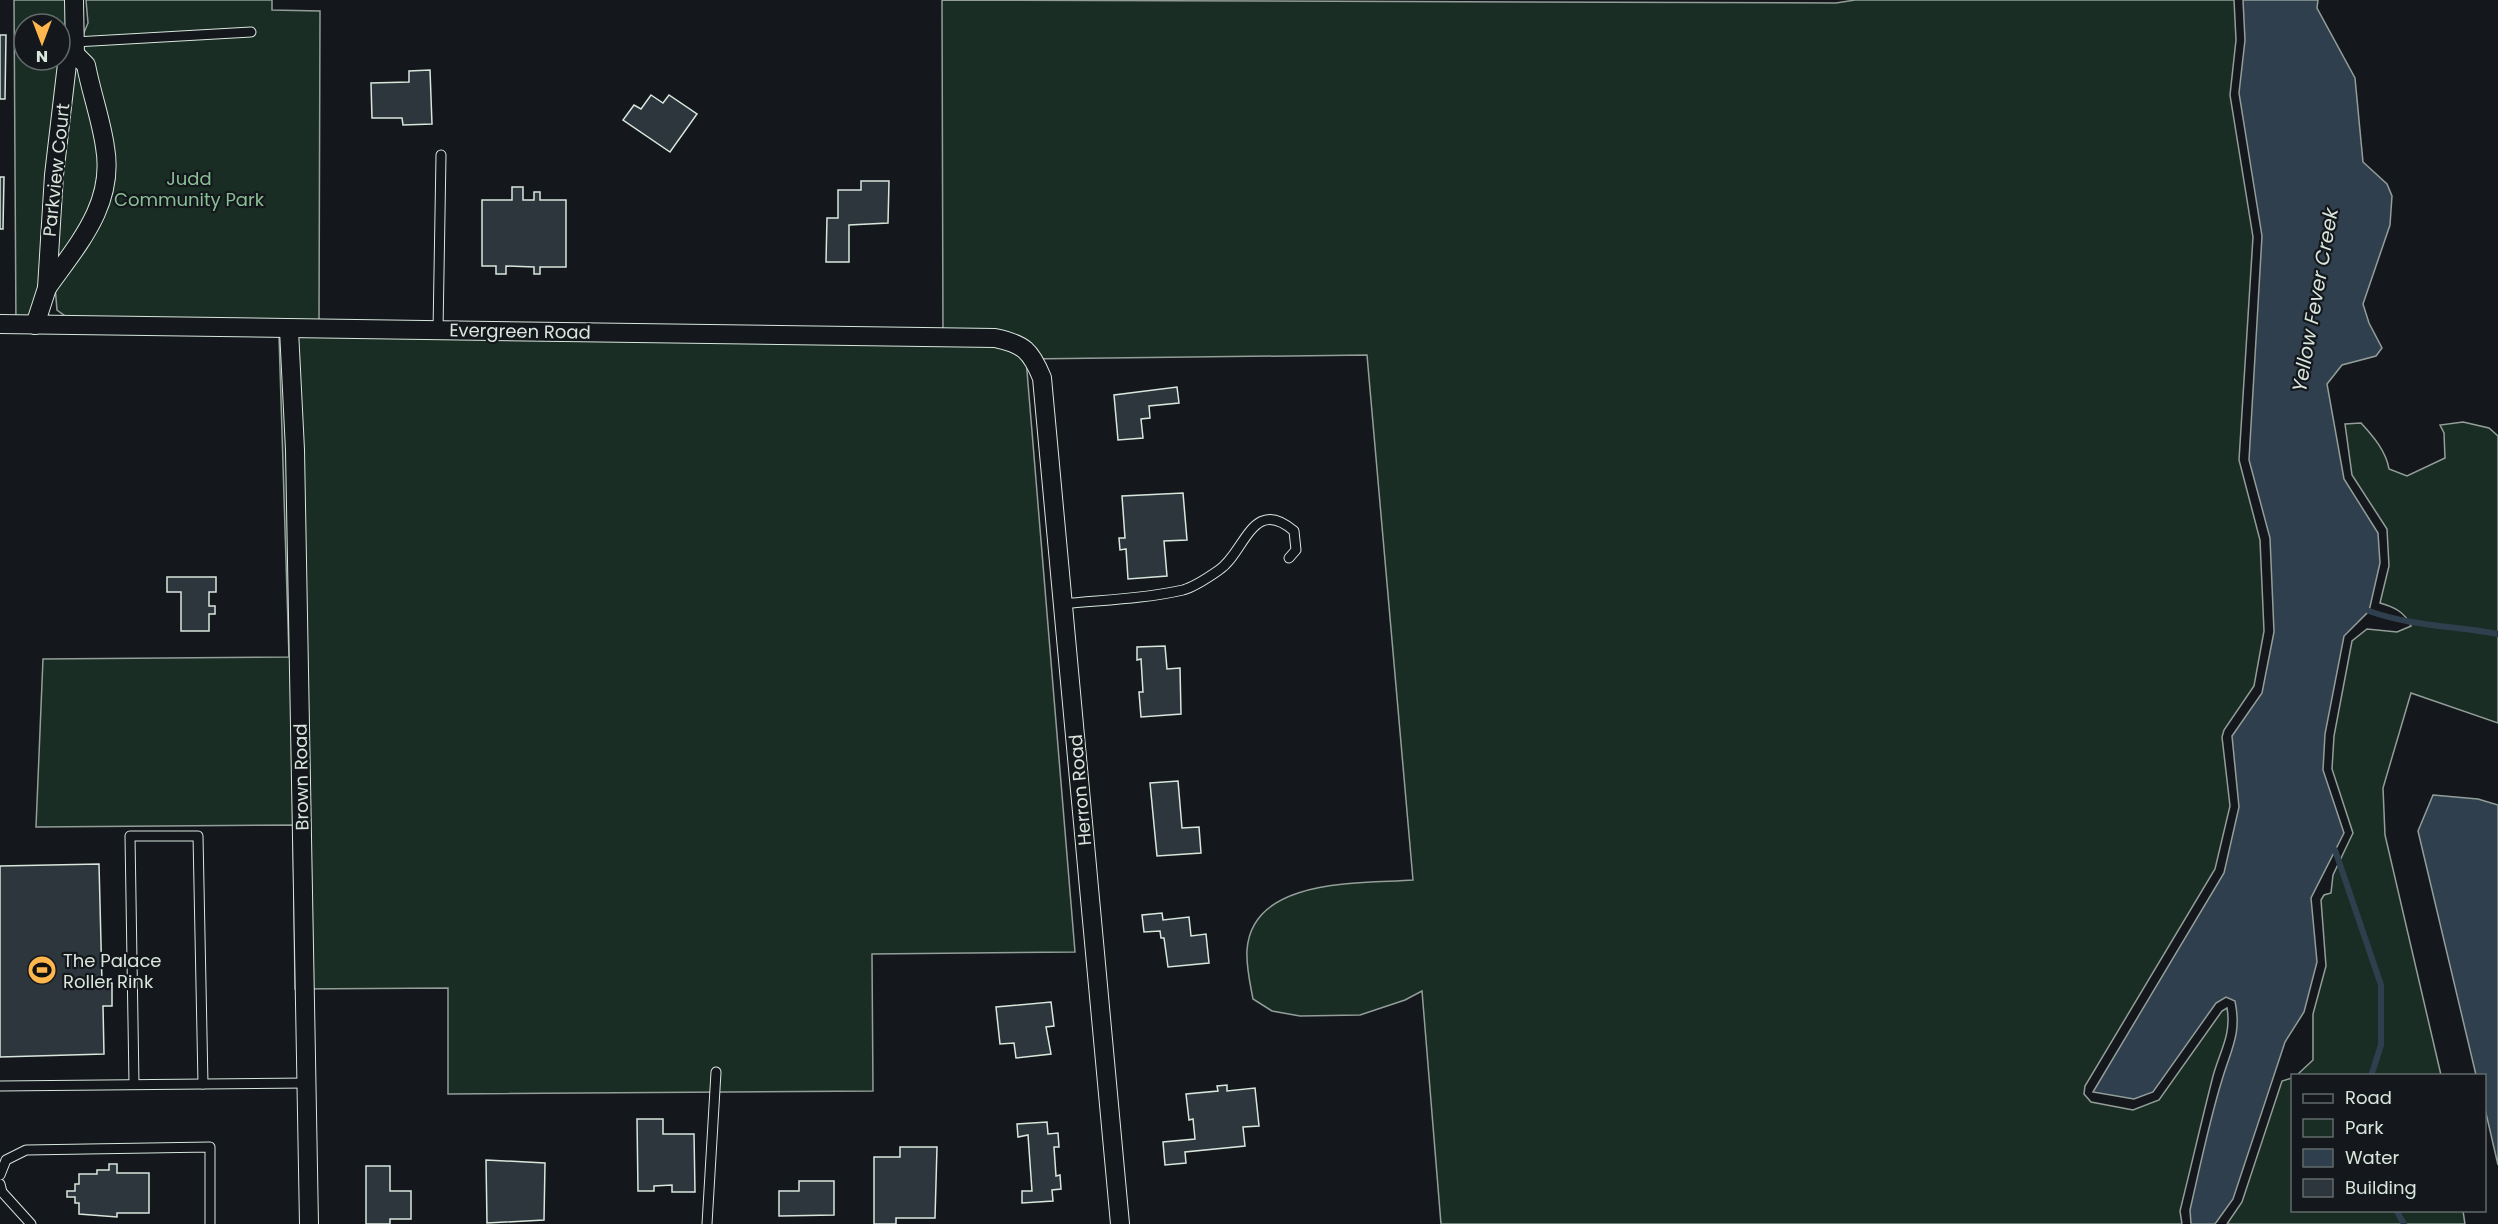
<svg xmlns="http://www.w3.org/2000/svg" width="2498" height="1224" viewBox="0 0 2498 1224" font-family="Poppins,sans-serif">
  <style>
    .green { fill: #1a2d24; stroke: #939e99; stroke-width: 1.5; fill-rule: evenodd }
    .water { fill: #2f3f4d; stroke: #939e99; stroke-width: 1.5 }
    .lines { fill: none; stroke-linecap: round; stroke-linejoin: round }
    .stream { stroke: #2f3f4d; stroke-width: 6 }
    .building { fill: #2c363c; stroke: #d8e6dc; stroke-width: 1.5 }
    .service-casing { stroke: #d8e6dc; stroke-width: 11 }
    .minor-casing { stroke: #d8e6dc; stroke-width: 20 }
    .service { stroke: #14181c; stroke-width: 9 }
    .minor { stroke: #14181c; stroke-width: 18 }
    .labels { text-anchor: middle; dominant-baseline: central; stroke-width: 4.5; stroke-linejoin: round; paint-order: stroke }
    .street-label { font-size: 18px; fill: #d8e6dc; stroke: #14181c }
    .park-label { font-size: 18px; fill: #8ac095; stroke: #14181c }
    .poi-label { font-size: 18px; fill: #d8e6dc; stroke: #14181c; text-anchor: start }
    .water-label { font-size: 20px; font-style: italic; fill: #d8e6dc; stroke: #14181c }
  </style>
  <rect width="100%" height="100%" fill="#14181c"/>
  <g class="green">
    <path d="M14,0H76L43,249L48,314L52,319L943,342L942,0L1836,3L1855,0H2234L2236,40L2230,95L2253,237L2239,460L2260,540L2264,631L2254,686L2224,730L2222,737L2230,806L2215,869L2085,1086L2084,1094L2091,1102L2133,1110L2159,1100L2222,1011L2227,1008C2232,1036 2218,1054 2212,1080C2201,1123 2191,1167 2180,1211L2182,1224H1441L1422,991L1405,1000L1360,1015L1300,1016L1272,1011L1253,999C1250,983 1246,967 1247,950C1252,876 1364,884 1413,880L1367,355L1026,359L1075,952L872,954L873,1091L448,1094V988L295,989L293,825L36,827L43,659L289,657L279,336L16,330ZM24,24H60V60H24Z"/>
    <path d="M86,0H272V10L320,11L319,321L68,318L57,310L52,250L75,54L88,23Z"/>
    <path d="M2463,422L2489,428L2498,436V723L2411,693L2383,788L2385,835L2441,1075H2297L2313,1060V1014L2326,966L2321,900L2324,895L2331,893L2333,875L2353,833L2332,769L2334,736L2352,641L2367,629L2397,632L2411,626C2405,612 2394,607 2380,603L2389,566L2387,529L2352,475L2345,424L2361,423C2373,436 2386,451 2389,469L2407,476L2445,458L2444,433L2440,425Z"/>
    <path d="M2292,1078V1210L2463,1211L2465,1224H2227L2242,1202L2282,1081Z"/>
  </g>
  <g class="water">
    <path d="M2243,0H2318L2317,8L2355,78L2363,162L2387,184L2392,196L2390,225L2363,304L2369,323L2382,348L2376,356L2342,365L2327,384L2344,479L2378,533L2380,563L2369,611L2344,636L2325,734L2323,770L2344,833L2311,898L2317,962L2304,1012L2285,1042L2233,1199L2215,1224H2191L2190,1210C2200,1167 2209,1122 2222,1080C2231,1049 2242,1034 2235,1001L2226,997L2216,1003L2153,1092L2134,1099L2093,1092L2224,873L2239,807L2232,736L2262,693L2274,632L2270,538L2249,460L2262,236L2239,93L2245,40Z"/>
    <path d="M2433,795L2478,799L2498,805V1165L2485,1109L2484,1076L2476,1075L2418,831Z"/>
  </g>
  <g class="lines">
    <g class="stream">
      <path d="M2369,611C2410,626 2455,626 2498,634"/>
      <path d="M2335,850L2381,985V1045L2371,1076"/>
      <path d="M2396,1210L2404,1224"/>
    </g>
  </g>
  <g class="building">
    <path d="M0,35H6L5,99H0Z"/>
    <path d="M430,70L432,124L403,125L402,118H372L371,83L409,82V71Z"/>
    <path d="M651,95L663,103L669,95L697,114L670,152L623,120L634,105L641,109Z"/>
    <path d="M0,177H4L3,229H0Z"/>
    <path d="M861,181H889L888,223L849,225V262H826L827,218H838V190H861Z"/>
    <path d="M512,187H523V200H534V192H540V200H566V267H540V274H534V267L506,266V274H496V266H482V200H512Z"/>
    <path d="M1177,387L1179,403L1149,406L1150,418L1141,419L1143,438L1118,440L1114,395Z"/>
    <path d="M1183,493L1187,540L1164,541L1167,576L1128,579L1126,549L1120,550L1119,538H1125L1122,496Z"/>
    <path d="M167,577H216V592H209V606H215V614H209V631H181V592H167Z"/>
    <path d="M1165,646L1167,669L1180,668L1181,714L1141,717L1139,692H1143L1141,659L1137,660V647Z"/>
    <path d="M1178,781L1182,828L1199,827L1201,853L1157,856L1150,783Z"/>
    <path d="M99,864L102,983H112V1006H103L104,1054L0,1057V866Z"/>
    <path d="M1162,913L1163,920L1189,917L1191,936L1206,934L1209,963L1168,967L1164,938H1161L1160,931L1144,932L1142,915Z"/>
    <path d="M1051,1002L1054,1026L1046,1027L1051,1054L1016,1058L1014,1043L1000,1044L996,1007Z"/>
    <path d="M1227,1085V1091L1255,1088L1259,1126L1243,1127L1245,1146L1185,1152L1186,1163L1165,1165L1163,1142L1195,1139L1193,1119L1189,1120L1186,1094L1218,1091L1217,1086Z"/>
    <path d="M637,1119H663V1134H694L695,1192H672V1185L654,1186V1191H638Z"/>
    <path d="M1047,1122L1048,1134L1058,1133L1059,1147H1054L1056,1176L1060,1175L1061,1189L1052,1190L1053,1201L1022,1203V1191H1032L1028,1135L1018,1137L1017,1124Z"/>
    <path d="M900,1147H937L935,1218H896V1224H874V1157H900Z"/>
    <path d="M486,1160L545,1163L544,1220L487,1223Z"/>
    <path d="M109,1164H117V1173H149V1213H117V1217L79,1214V1203H75V1197H67V1191H75V1184H79V1174H97V1170H109Z"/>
    <path d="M366,1166H390V1191H411V1219H390V1224H366Z"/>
    <path d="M799,1181H834V1215L779,1216V1191H799Z"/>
  </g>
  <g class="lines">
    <g class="service-casing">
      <g id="service">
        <path d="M75,42L251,32"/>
        <path d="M438,331L441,155"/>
        <path d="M1063,604C1102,600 1144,599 1183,590C1194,587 1209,577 1219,570C1245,553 1252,495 1294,531L1296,550L1289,558"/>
        <path d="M134,1084L130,836H198L203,1084"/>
        <path d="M0,1086L307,1083"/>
        <path d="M0,1175L6,1160L26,1150L210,1147V1224"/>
        <path d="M0,1184L2,1192L31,1224"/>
        <path d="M707,1224L716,1072"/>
      </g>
    </g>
    <g class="minor-casing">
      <g id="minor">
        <path d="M47,288C78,244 115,204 105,147C101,119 91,92 86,65L75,54"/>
        <path d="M0,324L995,338C1024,344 1031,351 1042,378L1120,1224"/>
        <path d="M35,325L47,288L54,175L67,64L75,54L74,0"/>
        <path d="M289,330L295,450L309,1224"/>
      </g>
    </g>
    <use href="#service" class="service"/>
    <use href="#minor" class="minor"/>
  </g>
  <defs>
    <g id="stadium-disc" transform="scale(1.5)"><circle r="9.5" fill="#ffb74d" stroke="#14181c"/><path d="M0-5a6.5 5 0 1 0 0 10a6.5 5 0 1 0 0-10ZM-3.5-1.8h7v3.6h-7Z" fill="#111"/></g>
  </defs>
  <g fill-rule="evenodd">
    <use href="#stadium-disc" x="42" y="970"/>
  </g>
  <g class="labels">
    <g class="street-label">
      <text transform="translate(56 170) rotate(-84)">Parkview Court</text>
      <text transform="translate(520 331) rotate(1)">Evergreen Road</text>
      <text transform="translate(301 777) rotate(-91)">Brown Road</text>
      <text transform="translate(1080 790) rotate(-95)">Herron Road</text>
    </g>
    <g class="park-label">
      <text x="189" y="178">Judd<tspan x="189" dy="21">Community Park</tspan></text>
    </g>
    <g class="poi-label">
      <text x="63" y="960">The Palace<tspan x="63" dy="21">Roller Rink</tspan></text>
    </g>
    <g class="water-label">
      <text transform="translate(2315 300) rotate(-80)">Yellow Fever Creek</text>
    </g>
  </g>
  <rect x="2291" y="1074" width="195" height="138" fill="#14181c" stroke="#626a69" stroke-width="1.5"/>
  <rect x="2303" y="1094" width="30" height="9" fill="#14181c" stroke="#626a69" stroke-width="1.5"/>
  <text x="2345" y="1104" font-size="18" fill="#d8e6dc">Road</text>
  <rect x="2303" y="1119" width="30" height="18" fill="#1a2d24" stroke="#626a69" stroke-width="1.5"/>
  <text x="2345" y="1134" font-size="18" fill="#d8e6dc">Park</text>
  <rect x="2303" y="1149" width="30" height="18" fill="#2f3f4d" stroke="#626a69" stroke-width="1.5"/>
  <text x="2345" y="1164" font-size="18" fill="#d8e6dc">Water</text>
  <rect x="2303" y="1179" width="30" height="18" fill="#2c363c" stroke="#626a69" stroke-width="1.5"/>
  <text x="2345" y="1194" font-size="18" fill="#d8e6dc">Building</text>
  <g transform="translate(42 42) rotate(180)"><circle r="28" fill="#14181c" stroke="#626a69" stroke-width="1.5"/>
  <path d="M0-4.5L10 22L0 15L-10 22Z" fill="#ffb74d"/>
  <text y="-9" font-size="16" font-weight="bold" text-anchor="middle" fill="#d8e6dc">N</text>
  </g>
</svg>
